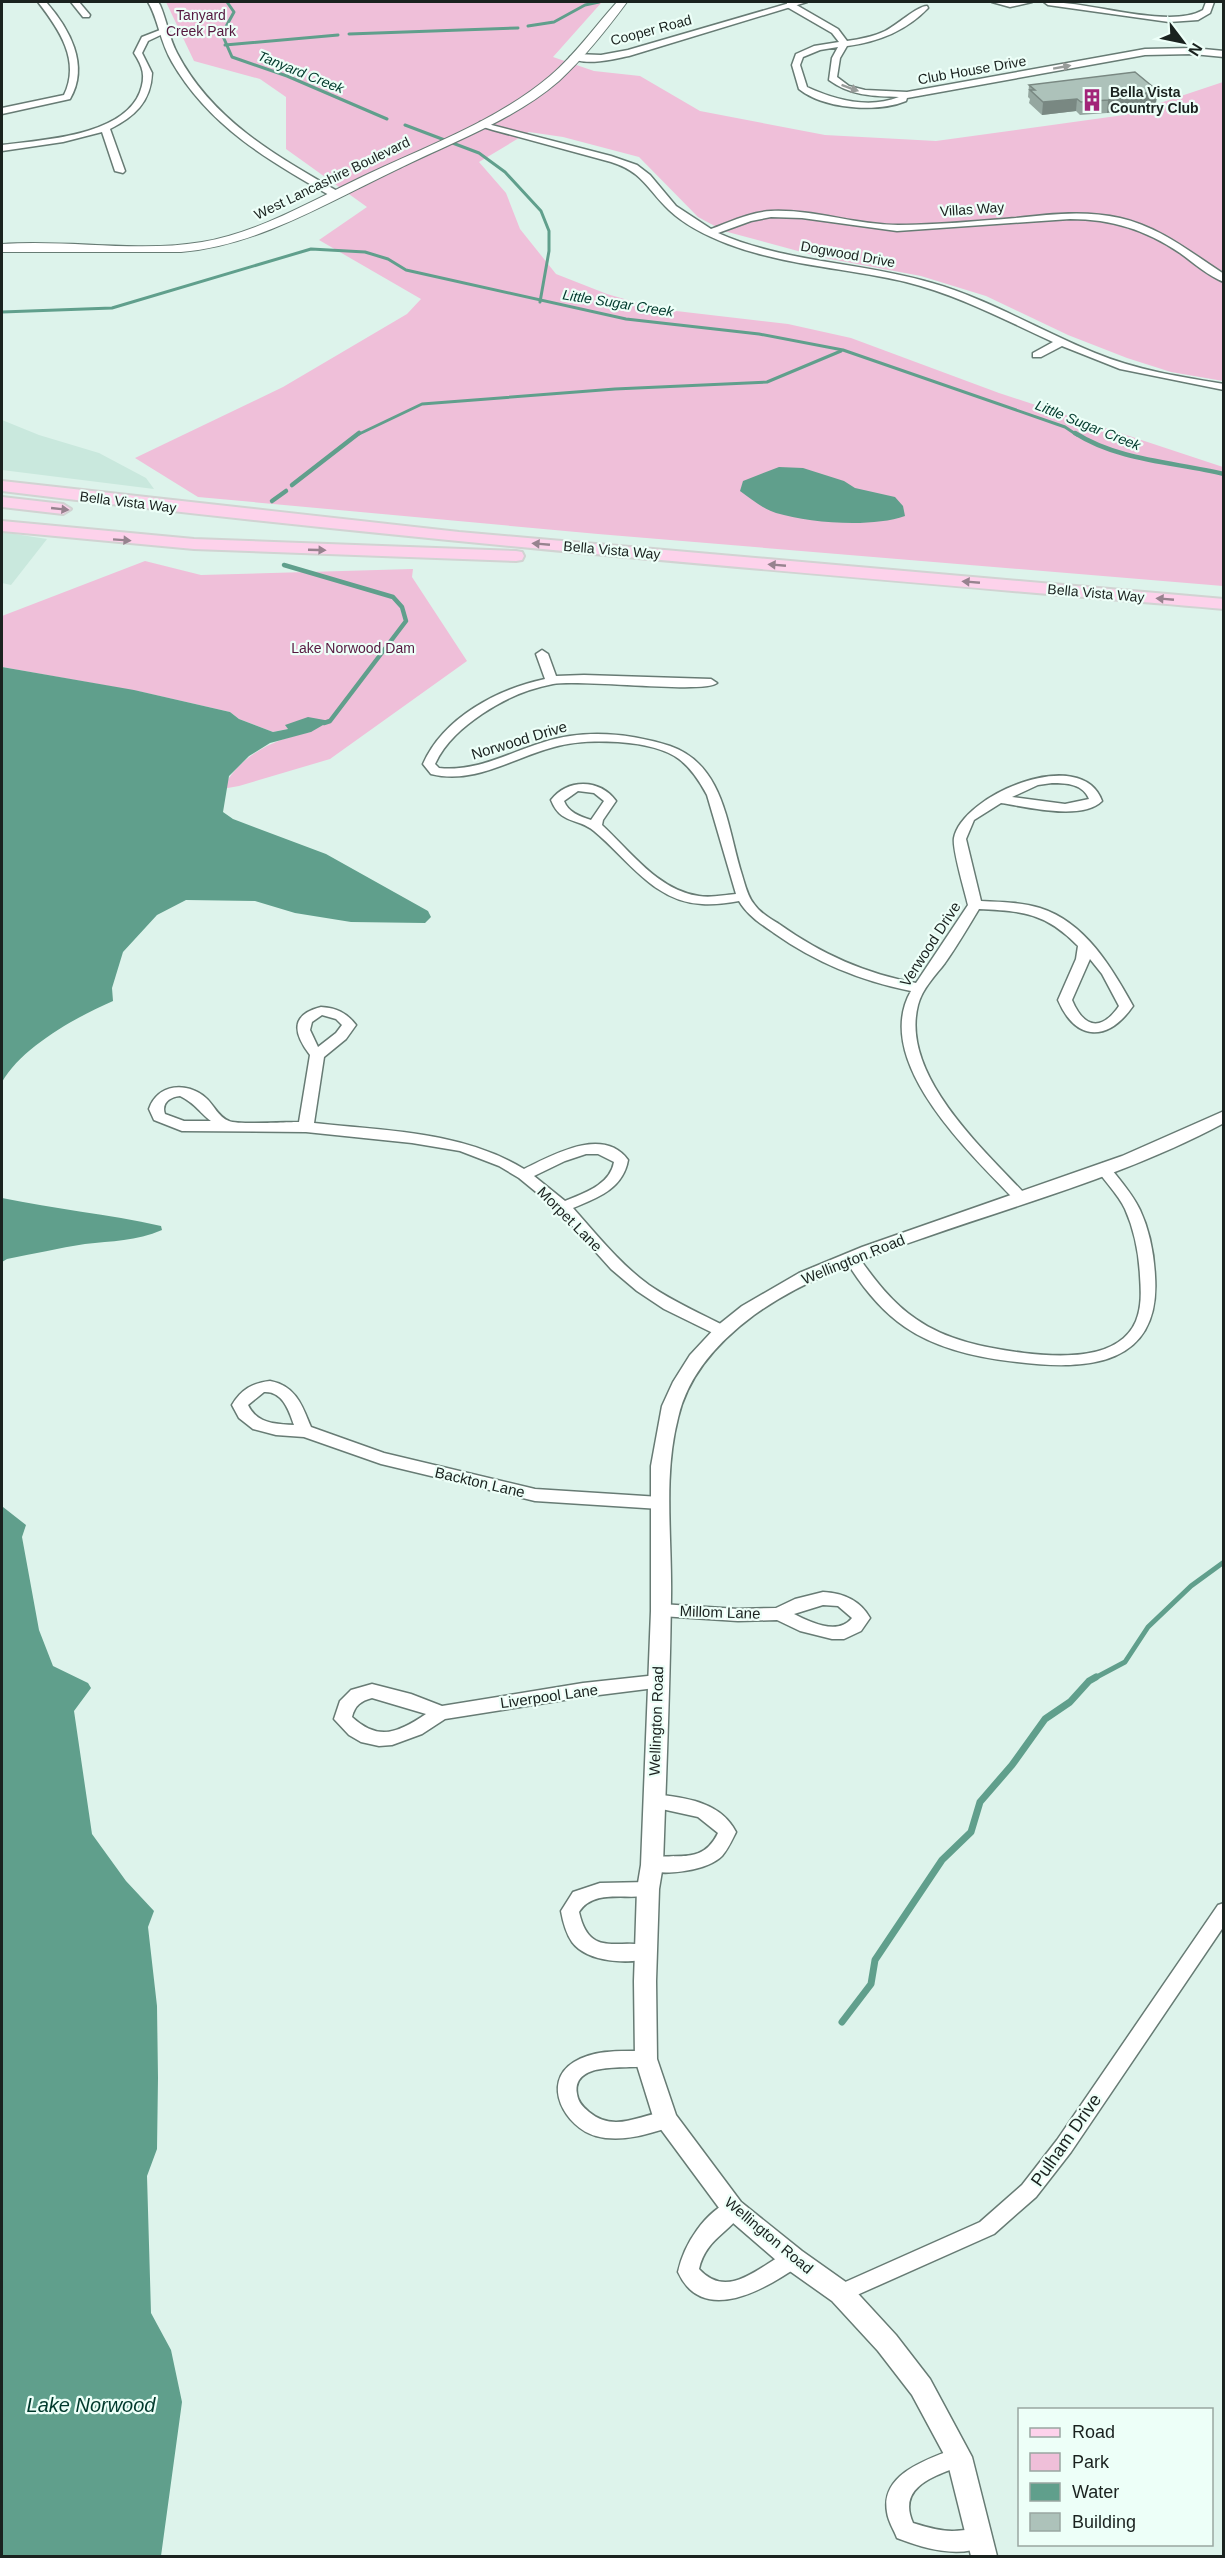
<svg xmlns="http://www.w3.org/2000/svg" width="1225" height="2558" viewBox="0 0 1225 2558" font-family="Arial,sans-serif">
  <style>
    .built { fill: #c9e8dd }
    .green { fill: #efbfd9 }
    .water { fill: #609f8c }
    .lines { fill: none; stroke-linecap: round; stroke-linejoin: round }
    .stream-far3 { stroke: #609f8c; stroke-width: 3 }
    .stream-far2 { stroke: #609f8c; stroke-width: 4.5 }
    .stream-far1 { stroke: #609f8c; stroke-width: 5 }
    .stream { stroke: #609f8c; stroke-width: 7 }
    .minor-casing { stroke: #677b74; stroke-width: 3 }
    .tertiary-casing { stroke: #677b74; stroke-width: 3 }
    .secondary-casing { stroke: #677b74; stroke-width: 2 }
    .primary-casing { stroke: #d1d3d2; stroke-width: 4 }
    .minor { fill: #fff; fill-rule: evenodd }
    .tertiary { fill: #fff; fill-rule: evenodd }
    .secondary { fill: #fff; fill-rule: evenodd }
    .primary { fill: #fdd2eb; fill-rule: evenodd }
    .wall { fill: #95a7a0 }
    .shaded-wall { fill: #798882 }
    .building { fill: #adc2ba; stroke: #798882; stroke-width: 1.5 }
    .oneway { fill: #989c9a }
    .oneway2 { fill: #97838f }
    .labels { text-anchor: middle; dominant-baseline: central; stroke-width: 4.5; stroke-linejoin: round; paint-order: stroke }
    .far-park-label { font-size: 14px; fill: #55183f; stroke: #edfff8 }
    .far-street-label { font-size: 14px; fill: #1a221f; stroke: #edfff8 }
    .far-water-label { font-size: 14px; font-style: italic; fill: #00392c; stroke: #edfff8 }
    .far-poi-label { font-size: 14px; font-weight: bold; fill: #1a221f; stroke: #edfff8; text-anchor: start }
    .street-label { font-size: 15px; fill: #1a221f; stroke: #edfff8 }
    .near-street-label { font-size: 18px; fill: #1a221f; stroke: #edfff8 }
    .near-water-label { font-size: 20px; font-style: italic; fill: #00392c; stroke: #edfff8 }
  </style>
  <rect width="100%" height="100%" fill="#ddf3eb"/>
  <g class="built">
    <path d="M2,420L39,435L99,453L146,478L154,489L2,470Z"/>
    <path d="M2,532L47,539L11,585L2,583Z"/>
  </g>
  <g class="green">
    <path d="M166,2H602L553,57L594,71L640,76L700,111L825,135L936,141L1124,115L1223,82V381L1171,372L1127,358L1068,335L986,296L921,276L820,257L724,231L698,217L639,157L563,137L529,132L479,162L506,193L520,229L556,274L607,294L659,309L788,324L851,338L999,393L1223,467V586L598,534L198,497L135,458L283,387L407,314L421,299L319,240L367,207L286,149V97L260,79L194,61Z"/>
    <path d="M145,561L201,575L413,569L412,577L467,661L330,759L239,786L222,789C241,754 274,739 311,732L286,725L288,729L273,732L239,719L230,712L142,692L2,667V616Z"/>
  </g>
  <g class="water">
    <path d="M779,467L803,468L844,481L855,488L895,497L903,506L905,516C871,528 810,523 776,513C763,509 751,499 740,491L743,481Z"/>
    <path d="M2,667L134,690L230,712L239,719L273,732L288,729L285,725L308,717L330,721L311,732L270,743L249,756L229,776L223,812L233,819L326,854L428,911L431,917L425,923L351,922L295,913L255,901L186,900L157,915L123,952L112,988L113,1001C76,1017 22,1047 2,1082Z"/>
    <path d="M2,1198C54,1209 108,1214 161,1226L162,1230C136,1241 112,1241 85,1244C59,1248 33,1254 7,1259L2,1262Z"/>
    <path d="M2,1503L3,1507L26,1525L22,1537L39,1630L53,1666L88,1683L91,1688L74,1711L92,1834L126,1881L154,1911L148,1927L157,2006L158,2078L157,2149L147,2176L151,2313L171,2350L182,2402L161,2556H2Z"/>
  </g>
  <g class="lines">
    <g class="stream-far3">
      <path d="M227,2L234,12L222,34L232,57L287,76L387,119"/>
      <path d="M528,26L554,22L585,5L599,2"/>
      <path d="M349,34L518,28"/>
      <path d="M225,45L338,35"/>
      <path d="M405,125L479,153L505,172L541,211L549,231V251L540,302"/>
      <path d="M2,312L112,308L311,249L365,252L388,259L406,270L626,319L759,334L843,350L1065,427L1077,435"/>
      <path d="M357,435L422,404L615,389L767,382L841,351"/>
    </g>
    <g class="stream-far2">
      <path d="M1075,433C1119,461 1174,462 1224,474"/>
      <path d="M292,485L359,433"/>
      <path d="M272,501L286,491"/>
      <path d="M284,565L393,597L402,607L406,621L330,721L324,723"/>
    </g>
    <path class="stream-far1" d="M1093,1679L1125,1662L1148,1627L1191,1586L1224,1562"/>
    <path class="stream" d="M842,2022L871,1984L875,1960L942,1860L971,1832L980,1802L1012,1765L1045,1719L1070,1702L1089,1681L1096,1677"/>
    <g class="minor-casing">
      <g id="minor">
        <path d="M38,2H46C69,28 90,65 70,99L2,114V108L64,95C81,61 59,29 38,2Z"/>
        <path d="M71,2H79L90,15L89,17H83Z"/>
        <path d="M992,2H1032L1010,7Z"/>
        <path d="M1044,2C1087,0 1168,30 1203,10L1206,2H1214L1210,13L1198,20L1169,22L1048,5Z"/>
        <path d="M787,3H793L838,29L847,41C860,39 873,37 885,31C896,26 917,6 927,6L928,8C906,31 878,42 847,46L840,58L837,77L849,86L865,90L907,92L1145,49L1193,48L1224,51V57L1193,54L1145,55L907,98L906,101C877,113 824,109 799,89L792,65L796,54L814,46L839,42L832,33L787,7ZM838,47L832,58L829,80C851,96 873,96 899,97C869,109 835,100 807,87L800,65L803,57L820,50Z"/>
        <path d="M160,30L167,32L148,41L142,53L152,73C151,102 134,117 110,129L125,171L123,173L115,171L102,132L63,142L2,151V145C42,140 123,136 140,92C146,76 143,67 134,53L142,37Z"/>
        <path d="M480,122L611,156L637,165L650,175L676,206L711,229C730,222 750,212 771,211C814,209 855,225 898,225C937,225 977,221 1016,218C1051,214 1086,210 1120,218C1160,227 1190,252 1224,274V282C1208,276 1194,263 1180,253C1146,230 1112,219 1070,219L897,231L802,218L771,217L751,221L718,233C786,263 861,262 932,283C989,299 1040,331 1095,353C1136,370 1180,377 1224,384V390L1120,369L1062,346L1041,357H1033V353L1053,342C1005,320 958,295 906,282C847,268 786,266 728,244C707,236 686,226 669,210C647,189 643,172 611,162L493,130L480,126Z"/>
        <path d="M542,650L548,654L556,676L584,675L711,679L717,683C705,694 582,679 553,684C527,689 504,699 482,714C463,727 445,742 435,764L439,768C477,772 508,753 544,742C584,729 630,733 670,746C725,765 727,828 742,875C745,885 748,897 754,904C760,913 771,919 779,924C821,954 866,974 916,983L968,905C965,892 952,849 954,838C962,795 1082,744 1102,801C1082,821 1027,807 1001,803L974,820L966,839L981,901C1000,902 1021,902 1040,908C1085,922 1112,968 1133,1006C1108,1042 1076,1042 1058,1000L1076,959L1078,946C1046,913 1023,911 979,909C968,927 957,946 945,963C935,976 922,989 918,1005C900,1074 982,1148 1024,1193L1026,1196L1024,1199H1014C970,1153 871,1061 911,991C861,981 815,962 774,933C761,924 747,915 739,901C727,903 715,905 702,904C654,902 628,859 594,831C577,817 561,825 551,800C568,778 600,779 616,801L603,820L602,825C630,851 659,891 699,896C711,898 724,895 736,894L707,795C700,782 691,768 679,759C652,739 585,738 554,747C512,758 475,785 431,774L423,764C444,717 498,689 545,679L536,654ZM1052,783C1067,783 1083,784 1089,799L1065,804L1012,797L1038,785ZM578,791L594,793L604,801L591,820C579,816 568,812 564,801ZM1090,959L1102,974L1119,1006C1101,1032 1084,1028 1072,1000Z"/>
        <path d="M321,1007C336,1008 346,1012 356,1025L346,1039L324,1057L314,1123C385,1131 462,1131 524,1169C553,1155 603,1126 628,1160C623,1189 597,1198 573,1208C597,1235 620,1264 649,1285C674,1302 701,1314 727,1327L730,1331L727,1335H717L664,1309L637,1291L611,1269L558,1210L519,1178L499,1166L460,1151L412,1143L306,1132L182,1131L154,1120L149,1109C157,1084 187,1081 206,1098C214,1105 218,1117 229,1121C237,1125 287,1122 299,1122L310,1055C294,1034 289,1015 321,1007ZM322,1015L336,1019L342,1025L336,1033L318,1047L310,1030L312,1022ZM180,1096C196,1104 198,1111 211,1121H184L165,1114C161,1103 170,1097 180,1096ZM586,1154H598L614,1162C610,1185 584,1193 565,1201L534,1176L565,1161Z"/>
        <path d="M1103,1163L1108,1165C1119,1179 1132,1193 1140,1210C1149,1229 1154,1254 1155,1276C1161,1366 1088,1371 1017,1362C979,1358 937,1349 905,1327C880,1310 860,1284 845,1259L847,1255H857C874,1279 892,1303 916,1319C947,1341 987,1348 1024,1353C1059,1357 1119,1361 1136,1321C1142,1306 1141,1291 1140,1276C1139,1254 1134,1229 1125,1209C1118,1194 1105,1182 1096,1168Z"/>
        <path d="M270,1381C296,1386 302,1405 311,1427L384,1453L535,1489L660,1497L666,1499L668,1503L666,1507L660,1509L535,1501L381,1464L304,1437L276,1435L253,1429L239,1418L232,1405C241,1390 252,1383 270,1381ZM264,1392C283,1391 289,1411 294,1425C276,1424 257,1424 248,1405Z"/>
        <path d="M823,1592C843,1593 860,1600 870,1618L861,1631L844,1639H832L800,1631L777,1620L738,1621L661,1616L655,1614L653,1610L655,1606L661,1604L738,1609L776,1608L795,1599ZM823,1605L838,1606L852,1618C838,1636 810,1622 794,1614Z"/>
        <path d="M657,1675L663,1677L666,1682L663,1687L583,1697L445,1719L422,1734L392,1745L379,1746L361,1742L349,1735L334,1719L340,1701L351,1690L372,1684L411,1694L442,1706L583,1683ZM372,1698L426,1714C399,1732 379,1742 352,1717C355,1705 361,1701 372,1698Z"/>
        <path d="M654,1794C685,1798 720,1801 736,1832C732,1840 728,1849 722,1856C707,1871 665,1876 646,1870L643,1865L646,1860C674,1850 701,1868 718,1833L698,1817L648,1806L645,1801L648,1796Z"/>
        <path d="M648,1882L654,1884L657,1889L654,1894C630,1902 595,1887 579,1912C590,1961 620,1936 653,1947L655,1952L653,1957C630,1965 588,1963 572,1942C566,1933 563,1922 561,1911L573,1892L600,1883Z"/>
        <path d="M1224,1903V1926L1071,2152L1036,2197L994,2234L848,2299L841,2302L834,2299L831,2293L834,2287L980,2222L1022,2185L1057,2140L1218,1905Z"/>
        <path d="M646,2051L653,2053L656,2059L653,2065C635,2071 571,2058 577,2094C578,2102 583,2107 589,2112C619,2137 650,2106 673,2114L676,2120L673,2126C649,2134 621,2143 596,2136C566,2128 540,2083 574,2062C595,2049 622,2051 646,2051Z"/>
        <path d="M733,2200L740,2203L743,2209C732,2233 706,2237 699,2269C730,2303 763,2261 793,2250L800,2253L803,2259L800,2265C767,2288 703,2327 678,2272C684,2244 705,2211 733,2200Z"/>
        <path d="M959,2447L966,2450L970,2457L966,2464C938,2475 896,2485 913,2523C926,2527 939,2531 952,2531C964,2531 975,2527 987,2532L990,2539L987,2546C957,2558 925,2549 897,2538C894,2530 888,2521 887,2512C880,2472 932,2458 959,2447Z"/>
      </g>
    </g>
    <g class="tertiary-casing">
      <g id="tertiary">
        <path d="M148,2H158L160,5C167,21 169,38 177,53C212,120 276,156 339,192V196H331C269,161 209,126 172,62C160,42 158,18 148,2Z"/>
        <path d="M793,2H807L629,56C613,59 584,67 570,57L575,54L601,55L628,50Z"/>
        <path d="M1224,1111V1123C1129,1174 1023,1203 923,1238C865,1258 804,1279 754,1315C719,1341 688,1374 678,1418C663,1476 672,1538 671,1597C670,1687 666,1776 663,1865L659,1889L656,1981L657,2059L676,2115L741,2202L802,2251L850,2285L896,2335L930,2379L972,2457L997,2556H971L947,2460L912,2395L878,2351L832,2301L784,2267L725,2216L654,2120L635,2059L634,1981L637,1889L641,1865L651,1611V1466L662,1406L673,1382L690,1355L717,1326L742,1306L799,1273L862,1247L1122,1156Z"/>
      </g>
    </g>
    <g class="secondary-casing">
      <path id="secondary" d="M617,2H627C607,29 584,58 559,81C514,120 453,142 400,168C332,200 258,246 181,252H2V244C68,239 136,253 202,242C260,232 313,200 366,175C427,146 497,121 550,76C575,55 595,26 617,2Z"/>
    </g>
    <g class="primary-casing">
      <g id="primary">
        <path d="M2,481L459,532L1224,599V609C816,574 408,541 2,491Z"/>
        <path d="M2,497L63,504L71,509L63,514L2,507Z"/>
        <path d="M2,521L194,539L516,551L522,552L524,556L522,560L516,561L194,549L2,531Z"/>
      </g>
    </g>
    <use href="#minor" class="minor"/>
    <use href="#tertiary" class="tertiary"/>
    <use href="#secondary" class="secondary"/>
    <use href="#primary" class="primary"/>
  </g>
  <path class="wall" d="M1029,85L1156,103L1107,113L1080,115L1076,111L1042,115L1029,103L1030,99L1028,97Z"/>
  <g class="shaded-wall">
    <path d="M1158,91L1156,103L1107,113L1108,100Z"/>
    <path d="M1077,99L1076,111L1042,115L1043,102Z"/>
  </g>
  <path class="building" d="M1135,72L1158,91L1108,100L1081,102L1077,99L1043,102L1030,90H1035L1029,85Z"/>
  <defs><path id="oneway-solid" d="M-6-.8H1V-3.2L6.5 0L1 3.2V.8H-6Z" transform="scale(1.5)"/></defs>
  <g class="oneway">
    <use href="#oneway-solid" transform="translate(1062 67) rotate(-10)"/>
    <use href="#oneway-solid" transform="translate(850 88) rotate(20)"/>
  </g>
  <g class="oneway2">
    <use href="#oneway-solid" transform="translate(60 509) rotate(6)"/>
    <use href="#oneway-solid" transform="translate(122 540) rotate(4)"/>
    <use href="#oneway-solid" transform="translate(541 544) rotate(-175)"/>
    <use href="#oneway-solid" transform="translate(317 550) rotate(2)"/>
    <use href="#oneway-solid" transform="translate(777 565) rotate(-175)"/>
    <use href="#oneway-solid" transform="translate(971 582) rotate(-175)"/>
    <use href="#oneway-solid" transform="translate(1165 599) rotate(-175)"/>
  </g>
  <defs>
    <g id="building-bare" transform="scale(1.8)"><path d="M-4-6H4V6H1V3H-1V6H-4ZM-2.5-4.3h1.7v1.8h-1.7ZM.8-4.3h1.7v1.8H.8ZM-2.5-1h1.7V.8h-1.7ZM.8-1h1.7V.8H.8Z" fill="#a22579" stroke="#edfff8" stroke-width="2.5" paint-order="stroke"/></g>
  </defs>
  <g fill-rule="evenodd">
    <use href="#building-bare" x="1092" y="100"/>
  </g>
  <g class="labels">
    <g class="far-park-label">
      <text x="201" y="15">Tanyard<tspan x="201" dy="16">Creek Park</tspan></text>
      <text x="353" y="648">Lake Norwood Dam</text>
    </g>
    <g class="far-street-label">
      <text transform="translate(651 30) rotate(-15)">Cooper Road</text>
      <text transform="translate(972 70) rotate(-10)">Club House Drive</text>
      <text transform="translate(332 178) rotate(-26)">West Lancashire Boulevard</text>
      <text transform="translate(972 209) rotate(-4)">Villas Way</text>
      <text transform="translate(848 254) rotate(10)">Dogwood Drive</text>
      <text transform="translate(128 502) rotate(7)">Bella Vista Way</text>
      <text transform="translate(612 550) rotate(5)">Bella Vista Way</text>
      <text transform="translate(1096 593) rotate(5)">Bella Vista Way</text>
    </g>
    <g class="far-water-label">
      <text transform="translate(301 72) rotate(22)">Tanyard Creek</text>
      <text transform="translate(618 303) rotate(9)">Little Sugar Creek</text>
      <text transform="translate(1088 425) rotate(22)">Little Sugar Creek</text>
    </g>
    <g class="far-poi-label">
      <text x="1110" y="92">Bella Vista<tspan x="1110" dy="16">Country Club</tspan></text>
    </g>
    <g class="street-label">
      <text transform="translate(519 740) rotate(-17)">Norwood Drive</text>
      <text transform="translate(930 944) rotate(-57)">Verwood Drive</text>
      <text transform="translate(570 1219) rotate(45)">Morpet Lane</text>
      <text transform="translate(853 1259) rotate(-22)">Wellington Road</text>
      <text transform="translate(480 1482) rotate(13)">Backton Lane</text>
      <text transform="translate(720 1612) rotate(2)">Millom Lane</text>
      <text transform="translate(549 1696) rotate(-8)">Liverpool Lane</text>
      <text transform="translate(656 1721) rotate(-88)">Wellington Road</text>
      <text transform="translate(769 2235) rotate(40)">Wellington Road</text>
    </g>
    <g class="near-street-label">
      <text transform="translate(1066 2140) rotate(-55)">Pulham Drive</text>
    </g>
    <g class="near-water-label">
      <text x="91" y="2405">Lake Norwood</text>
    </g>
  </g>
  <rect width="1225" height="2558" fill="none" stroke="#1a221f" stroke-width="6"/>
  <rect x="1018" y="2408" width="195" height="138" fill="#edfff8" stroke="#99a7a1" stroke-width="1.5"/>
  <rect x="1030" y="2428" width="30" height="9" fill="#fdd2eb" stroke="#99a7a1" stroke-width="1.5"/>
  <text x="1072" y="2438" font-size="18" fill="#1a221f">Road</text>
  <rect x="1030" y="2453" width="30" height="18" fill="#efbfd9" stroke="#99a7a1" stroke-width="1.5"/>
  <text x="1072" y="2468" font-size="18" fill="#1a221f">Park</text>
  <rect x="1030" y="2483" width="30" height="18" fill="#609f8c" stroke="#99a7a1" stroke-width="1.5"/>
  <text x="1072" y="2498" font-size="18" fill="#1a221f">Water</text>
  <rect x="1030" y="2513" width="30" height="18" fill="#adc2ba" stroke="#99a7a1" stroke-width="1.5"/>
  <text x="1072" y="2528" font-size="18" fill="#1a221f">Building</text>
  <g transform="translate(1183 42) rotate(122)" stroke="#edfff8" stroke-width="4.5" paint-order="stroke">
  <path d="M0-4.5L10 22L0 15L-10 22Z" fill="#1a221f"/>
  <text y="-9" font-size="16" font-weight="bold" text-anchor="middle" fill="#1a221f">N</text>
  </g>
</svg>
